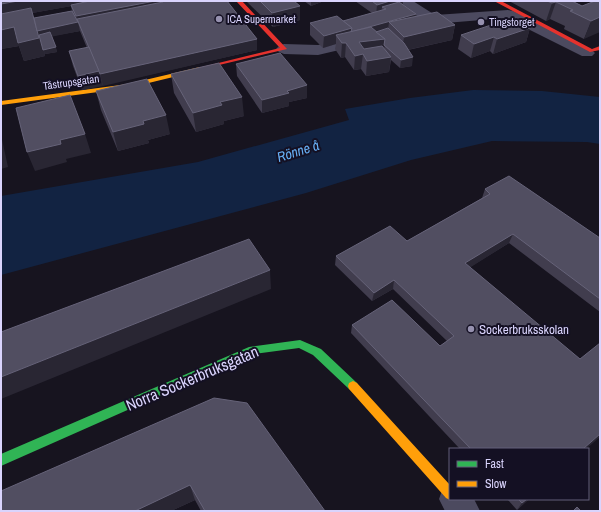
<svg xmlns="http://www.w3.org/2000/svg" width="601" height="512" viewBox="0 0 601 512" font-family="'Archivo Narrow',sans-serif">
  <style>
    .water { fill: #122342 }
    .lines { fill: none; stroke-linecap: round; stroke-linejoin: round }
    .street { fill: #4c4a5f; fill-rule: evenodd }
    .fast { fill: #30b455; fill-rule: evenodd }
    .slow { fill: #ff9f0a; fill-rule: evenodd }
    .jam { fill: #e5322d; fill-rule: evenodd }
    .wall { fill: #413d4e; fill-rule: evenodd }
    .shaded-wall { fill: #292633 }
    .building { fill: #514e61; stroke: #666379 }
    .poi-dot { fill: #9691af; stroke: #141023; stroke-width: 1.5 }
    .labels { text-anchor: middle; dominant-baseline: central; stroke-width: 4; stroke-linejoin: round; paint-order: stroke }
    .far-poi-label { font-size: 11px; fill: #dad4fd; stroke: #141023; text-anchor: start }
    .far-street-label { font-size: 11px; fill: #dad4fd; stroke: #141023 }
    .poi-label { font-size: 13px; fill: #dad4fd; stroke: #141023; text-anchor: start }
    .water-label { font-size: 14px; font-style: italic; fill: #68b1f7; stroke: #141023 }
    .near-street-label { font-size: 16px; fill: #dad4fd; stroke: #141023 }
  </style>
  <rect width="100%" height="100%" fill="#17141f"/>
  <path class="water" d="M473,90L542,91L600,97V144L587,142L492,141L411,160L306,193L1,275V196L198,162L349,120L345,109L410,98Z"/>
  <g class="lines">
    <g class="street">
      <path d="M397,1H413L435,15L508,10L513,11L592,50L595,53L592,56H582L506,18L433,24L418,28L413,27L411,24L413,21L421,19Z"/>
      <path d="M364,35L369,37L372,40L369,43L318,55L284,54L279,52L276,49L279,46L284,44L318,45Z"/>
      <path d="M450,486V499H474L480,511H445L439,499L443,488Z"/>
    </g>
    <path class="fast" d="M300,340L321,349L357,383L358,386L357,389L353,391L349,389L313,355L299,348L254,354L1,466V454L249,347Z"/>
    <g class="slow">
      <path d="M200,67L203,69L202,70L128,88L1,105V101L128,84Z"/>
      <path d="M353,381L357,383L450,485V499H453L450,500L446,498L349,389L348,386L349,383Z"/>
    </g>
    <g class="jam">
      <path d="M236,1H242L287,49L198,70V68L280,48Z"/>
      <path d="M494,1H501L592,49L600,46V50L590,52Z"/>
    </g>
  </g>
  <g class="wall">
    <path d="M227,1L257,39V50L82,90L73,66L69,51L87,48L80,31L52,36L57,52L45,54L44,51L45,56L24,61L19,46L1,49V4ZM71,6L72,11L34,18L32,13Z"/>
    <path d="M246,1H294L300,20L273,27Z"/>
    <path d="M304,1H324L311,6Z"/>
    <path d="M355,1H403V4L416,14V16L455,25L452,40L408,50L412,66L400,68L391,60L389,72L366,76L361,69L354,70L345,57L341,58L335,49L336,44L323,48L310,35V23L343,21L372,13Z"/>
    <path d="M509,1H572L582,6L600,1L584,39L564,29L565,26L550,19L546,21Z"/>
    <path d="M530,28L526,42L493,54L490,51L471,58L458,49L461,35Z"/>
    <path d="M236,64L307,85V98L289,102V106L262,113L237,76Z"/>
    <path d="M171,74L244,116L224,121V124L196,132L174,93Z"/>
    <path d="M96,91L170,134L148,140L149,143L118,151L101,110Z"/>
    <path d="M485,189L600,238V312L509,243L470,267L586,449H460L351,333L352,325L440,346L447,341L393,289L372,301L335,265L336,256L407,241L482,198Z"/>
    <path d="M214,398L325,511H201L195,500L171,511H1Z"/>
    <path d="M507,499H529L517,510Z"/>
  </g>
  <g class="shaded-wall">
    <path d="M18,1H101L32,13L38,30L78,22L80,31L40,39L56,47L57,52L45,54L44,51L45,56L24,61L19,46L1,49V30L14,27L39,38L1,19V4Z"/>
    <path d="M155,1H162L164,14L77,19L76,16Z"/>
    <path d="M311,1H324L311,6Z"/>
    <path d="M390,1H403L402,9H386L382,7L381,15L376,16L377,5Z"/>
    <path d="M556,2L550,19L546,21L552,3Z"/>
    <path d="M300,6V20L273,27L272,13Z"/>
    <path d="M416,14L415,22H389L388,30L372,34L336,35V44L323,48L324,36L352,28Z"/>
    <path d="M600,17V32L584,39L591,21Z"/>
    <path d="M455,25L452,40L402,51L404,37Z"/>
    <path d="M530,28L526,42L493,54L497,39Z"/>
    <path d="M494,37L490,51L471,58L474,44Z"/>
    <path d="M257,39V50L103,86L100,74Z"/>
    <path d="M385,39L384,53L363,54L361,69L354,70L355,56L359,42Z"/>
    <path d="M342,43H346L345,57L341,58Z"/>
    <path d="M391,57L389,72L366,76L367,61Z"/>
    <path d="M413,57L412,66L400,68L401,60Z"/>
    <path d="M99,71L103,86L82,90L78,76Z"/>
    <path d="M307,85V98L289,102V106L262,113V100L287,91Z"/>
    <path d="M242,97L244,116L224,121V124L196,132L193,113L220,102Z"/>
    <path d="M166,115L170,134L148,140L149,143L118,151L113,132L143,121Z"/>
    <path d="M85,134L91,153L66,159L67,162L35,171L27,152L60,140Z"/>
    <path d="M1,135L8,167L1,169Z"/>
    <path d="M513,234L509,243L463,272L465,263Z"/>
    <path d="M270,270L271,289L1,399V377Z"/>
    <path d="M394,280L393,289L372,301L374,293Z"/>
    <path d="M600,434V437L586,449H583Z"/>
    <path d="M190,485L195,500L171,511H135Z"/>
    <path d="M527,499H529L517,510L522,503Z"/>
  </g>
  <g class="building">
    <path d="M1,1H18L1,4Z"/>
    <path d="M90,1H155L76,16L71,5Z"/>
    <path d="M162,1H227L257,39L100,74L77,19L163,2Z"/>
    <path d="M260,1H294L300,6L272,13Z"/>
    <path d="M372,1H390L377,5Z"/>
    <path d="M547,1H572L582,6L595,1H600V17L591,21L570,11L573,10L556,2L552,3Z"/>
    <path d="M399,2L416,14L351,32L352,28L343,21L386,9L382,7Z"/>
    <path d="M31,8L39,38L18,43L14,27L1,30V14Z"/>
    <path d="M72,11L78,22L37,31L34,18Z"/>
    <path d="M437,12L455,25L404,37L389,22Z"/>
    <path d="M337,16L352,28L324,36L310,23Z"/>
    <path d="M512,18L530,28L497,39L494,37L474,44L461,35Z"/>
    <path d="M371,27L385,39L359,42L364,49L382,46L391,57L367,61L363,54L355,56L346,43H342L336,35Z"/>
    <path d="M388,28L404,43L413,57L401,60L384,45L385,39L376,32Z"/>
    <path d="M50,32L56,47L43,50L39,35Z"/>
    <path d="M89,47L99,71L78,76L69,51Z"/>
    <path d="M280,53L307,85L287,91L289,93L262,100L236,64Z"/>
    <path d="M219,63L242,97L220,102L222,105L193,113L171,74Z"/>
    <path d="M147,79L166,115L143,121L144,124L113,132L96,91Z"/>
    <path d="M70,95L85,134L60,140L61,144L27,152L16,108Z"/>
    <path d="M509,176L600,238V299L513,234L465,263L580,359L600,343V434L583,449H471L352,325L392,300L440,346L454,336L394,280L374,293L336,256L390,226L407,241L490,194L485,189Z"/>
    <path d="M249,239L270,270L1,377V332Z"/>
    <path d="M214,398L247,403L325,511H205L190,485L135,511H1V491Z"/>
    <path d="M518,499H527L522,503Z"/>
    <path d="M577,507L581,511H573Z"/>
  </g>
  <g class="poi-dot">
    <circle cx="219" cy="19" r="4"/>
    <circle cx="481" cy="22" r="4"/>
    <circle cx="471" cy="329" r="4"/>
  </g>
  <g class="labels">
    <g class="far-poi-label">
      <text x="227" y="19">ICA Supermarket</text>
      <text x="489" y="22">Tingstorget</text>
    </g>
    <g class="far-street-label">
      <text transform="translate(71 82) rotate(-8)">Tåstrupsgatan</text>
    </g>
    <g class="poi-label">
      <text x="479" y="329">Sockerbruksskolan</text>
    </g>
    <g class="water-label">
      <text transform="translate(298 151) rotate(-17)">Rönne å</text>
    </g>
    <g class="near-street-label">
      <text transform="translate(192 378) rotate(-23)">Norra Sockerbruksgatan</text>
    </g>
  </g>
  <rect width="601" height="512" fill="none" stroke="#dad4fd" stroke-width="4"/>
  <rect x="449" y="448" width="140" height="52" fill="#141023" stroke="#635e7a"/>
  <rect x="457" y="461" width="20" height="6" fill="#30b455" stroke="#635e7a"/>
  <text x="485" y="468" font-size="12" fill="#dad4fd">Fast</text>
  <rect x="457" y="481" width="20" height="6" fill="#ff9f0a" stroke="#635e7a"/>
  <text x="485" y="488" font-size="12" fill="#dad4fd">Slow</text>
</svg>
